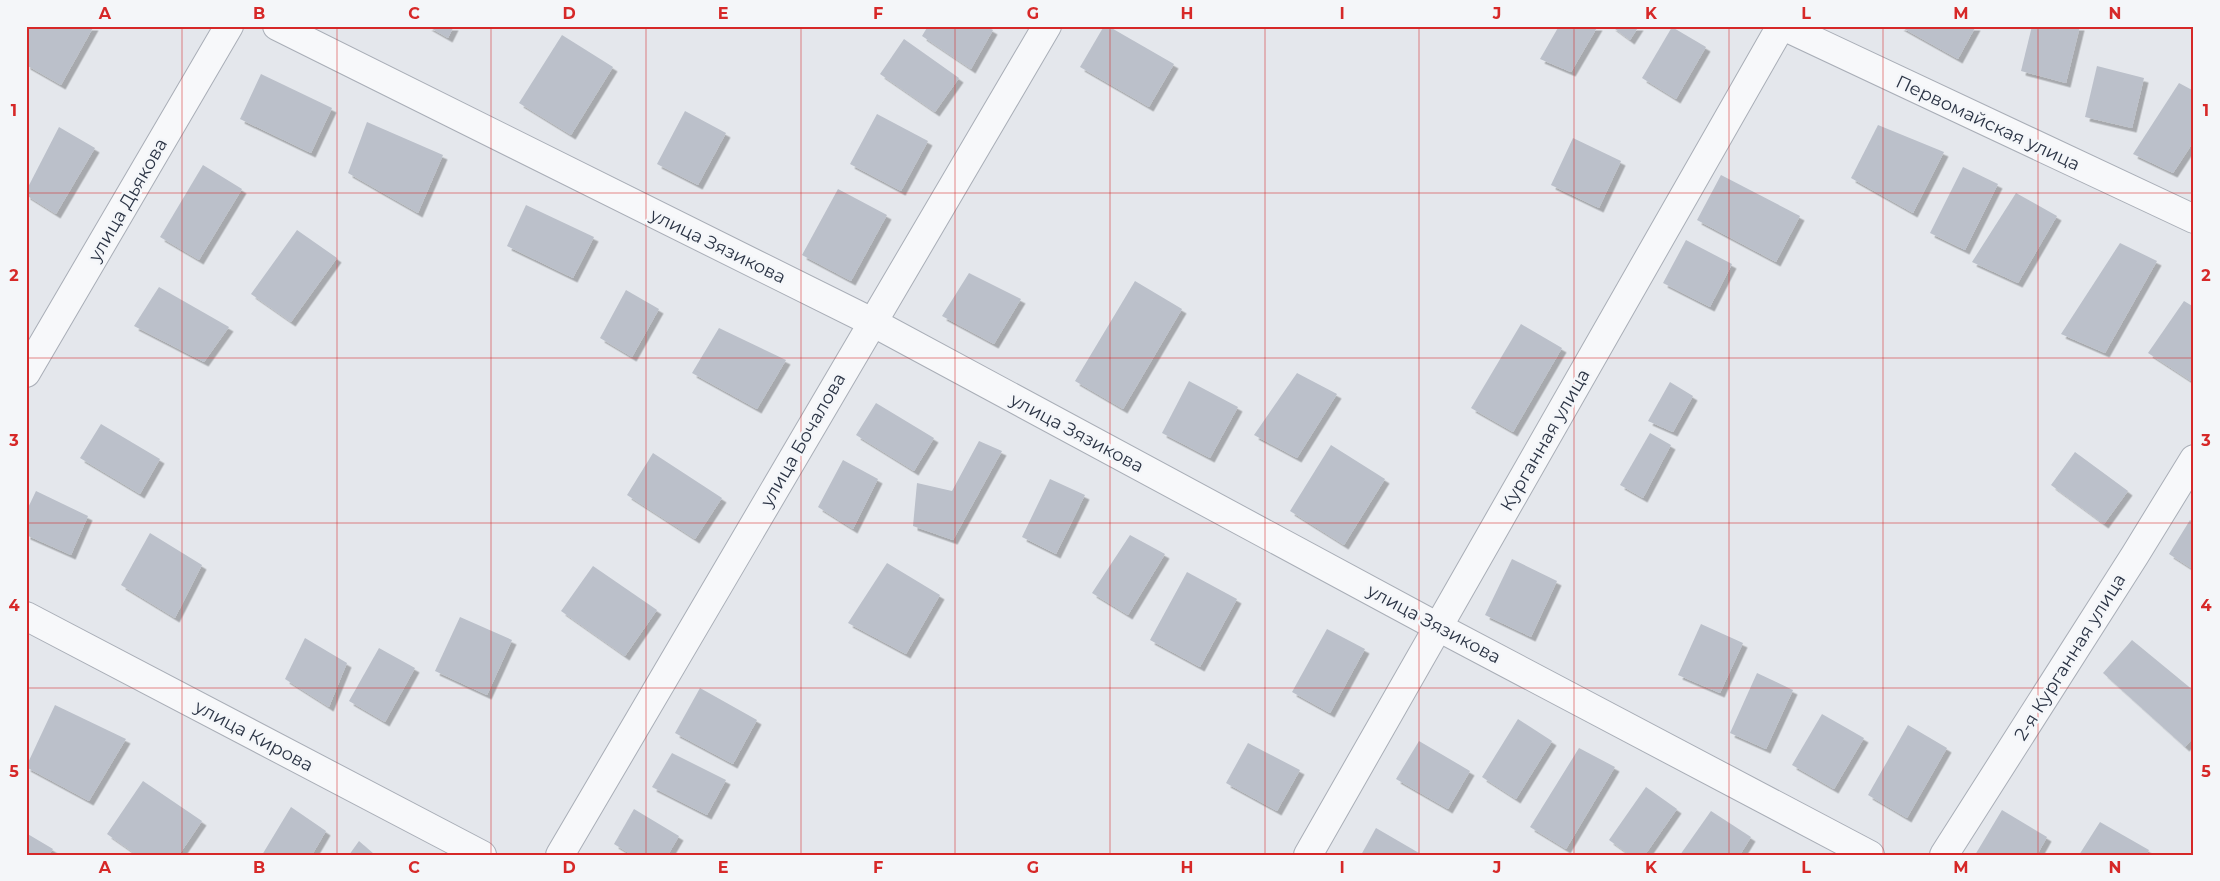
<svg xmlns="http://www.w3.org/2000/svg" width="2220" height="881" viewBox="0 0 2220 881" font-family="Montserrat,sans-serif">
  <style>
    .building { fill: #bbc0ca; filter: url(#shadow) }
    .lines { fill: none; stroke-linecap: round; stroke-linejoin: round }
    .minor-casing { stroke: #a9aeb7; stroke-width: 30 }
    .tertiary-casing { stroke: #a9aeb7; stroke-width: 30 }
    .minor { stroke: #f7f8fa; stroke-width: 28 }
    .tertiary { stroke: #f7f8fa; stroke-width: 28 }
    .grid { fill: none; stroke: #d62828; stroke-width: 1; stroke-opacity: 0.55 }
    .labels { text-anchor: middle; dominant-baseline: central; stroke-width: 5; stroke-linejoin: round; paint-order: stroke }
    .street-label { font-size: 18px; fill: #2b3445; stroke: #f4f6f9 }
    .neatline { fill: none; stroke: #d62828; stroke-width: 2 }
    .grid-label { font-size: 16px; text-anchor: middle; font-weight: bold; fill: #d62828 }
  </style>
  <defs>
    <filter id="shadow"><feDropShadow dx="4.5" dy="4.5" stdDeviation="0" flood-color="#0004"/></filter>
  </defs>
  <rect width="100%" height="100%" fill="#e4e7ec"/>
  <g class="building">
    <path d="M26,26H94L61,85L26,65Z"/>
    <path d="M427,26H454L448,38Z"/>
    <path d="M928,26H986L993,30L971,69L922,36Z"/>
    <path d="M1104,26H1108L1174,64L1149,107L1080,67Z"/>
    <path d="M1559,26H1598L1571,72L1540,59Z"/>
    <path d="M1611,26H1639L1630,40Z"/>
    <path d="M1899,26H1976L1958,59Z"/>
    <path d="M2032,26H2080L2066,83L2021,71Z"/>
    <path d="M1672,27L1706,47L1676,99L1642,78Z"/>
    <path d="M562,35L613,67L571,135L519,103Z"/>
    <path d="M904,39L959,78L935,112L880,74Z"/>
    <path d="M2097,66L2144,78L2132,128L2085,117Z"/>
    <path d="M261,74L332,108L311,153L240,119Z"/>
    <path d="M2179,83L2194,91V141L2173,173L2133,154Z"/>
    <path d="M685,111L726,133L698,185L657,164Z"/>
    <path d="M877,114L928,141L901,191L850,164Z"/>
    <path d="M367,122L443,155L418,213L348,173Z"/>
    <path d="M1878,125L1944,152L1913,213L1851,178Z"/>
    <path d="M59,127L95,148L56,214L26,195V191Z"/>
    <path d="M1573,138L1621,161L1599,208L1551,185Z"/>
    <path d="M203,165L242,189L199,260L160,237Z"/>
    <path d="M1963,167L1998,184L1965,250L1930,233Z"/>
    <path d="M1721,175L1800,216L1776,262L1697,220Z"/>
    <path d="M838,189L887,215L851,281L802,255Z"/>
    <path d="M2016,193L2057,216L2018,283L1972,262Z"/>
    <path d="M526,205L594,237L573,278L507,246Z"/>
    <path d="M297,230L337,258L291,322L251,294Z"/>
    <path d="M1686,240L1732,264L1710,307L1663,283Z"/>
    <path d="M2120,243L2157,261L2105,353L2061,334Z"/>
    <path d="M969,273L1021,299L994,344L942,316Z"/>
    <path d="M1135,281L1182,309L1123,409L1075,381Z"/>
    <path d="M159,287L229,327L204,362L134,326Z"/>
    <path d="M626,290L659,309L632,357L600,338Z"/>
    <path d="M2184,301L2194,307V383L2148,353Z"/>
    <path d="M1521,324L1562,348L1513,432L1471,408Z"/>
    <path d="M719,328L786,360L757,409L692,373Z"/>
    <path d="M1297,373L1337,394L1297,458L1254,435Z"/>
    <path d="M1189,381L1238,407L1210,458L1162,433Z"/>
    <path d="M1670,382L1693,396L1673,432L1648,421Z"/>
    <path d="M876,403L934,438L914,471L856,435Z"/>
    <path d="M101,424L160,459L140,494L80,458Z"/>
    <path d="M1650,433L1671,445L1643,498L1620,485Z"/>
    <path d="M979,441L1002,451L953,540L913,526L917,483L952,491Z"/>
    <path d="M1331,445L1385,479L1344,545L1290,511Z"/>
    <path d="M2075,452L2128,491L2104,524L2051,485Z"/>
    <path d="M653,453L722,498L695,539L627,495Z"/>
    <path d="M843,460L878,479L853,529L818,507Z"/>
    <path d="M1050,479L1085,495L1056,554L1022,537Z"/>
    <path d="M36,491L88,516L71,555L26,535V512Z"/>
    <path d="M2190,520L2194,523V570L2169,554Z"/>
    <path d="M150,533L202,565L175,618L121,585Z"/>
    <path d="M1130,535L1165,554L1128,615L1092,593Z"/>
    <path d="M1512,559L1557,581L1531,637L1485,615Z"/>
    <path d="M887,563L940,595L906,654L848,623Z"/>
    <path d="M593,566L657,610L625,656L561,611Z"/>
    <path d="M1187,572L1237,599L1200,667L1150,640Z"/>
    <path d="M460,617L512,640L487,695L435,671Z"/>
    <path d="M1701,624L1743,643L1720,693L1678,675Z"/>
    <path d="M1327,629L1365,649L1330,713L1292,692Z"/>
    <path d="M305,638L347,663L329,707L285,679Z"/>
    <path d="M2132,640L2194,691V737L2185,747L2103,673Z"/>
    <path d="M379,648L415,668L385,722L349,701Z"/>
    <path d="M1757,673L1793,690L1766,749L1730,733Z"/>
    <path d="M700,688L757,720L733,764L675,733Z"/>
    <path d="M55,705L126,739L89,801L26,767Z"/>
    <path d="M1822,714L1864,738L1834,789L1792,765Z"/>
    <path d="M1518,719L1552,741L1516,799L1482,777Z"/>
    <path d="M1908,725L1947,748L1907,818L1868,795Z"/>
    <path d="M1419,741L1470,771L1448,809L1396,779Z"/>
    <path d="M1248,743L1300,770L1277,811L1226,783Z"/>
    <path d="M1579,748L1615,767L1566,849L1530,827Z"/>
    <path d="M672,753L726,780L707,815L652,787Z"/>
    <path d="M143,781L202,821L179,855H137L107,834Z"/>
    <path d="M1646,787L1677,809L1645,855H1630L1609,840Z"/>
    <path d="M291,807L326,831L312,855H262Z"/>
    <path d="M634,809L679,836L668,855H632L614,844Z"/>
    <path d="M2002,810L2047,837L2037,855H1975Z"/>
    <path d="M1711,811L1751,837L1740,855H1680Z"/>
    <path d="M2100,822L2149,850L2146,855H2079Z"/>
    <path d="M1376,828L1419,853L1418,855H1361Z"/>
    <path d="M26,833L53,849L49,855H26Z"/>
    <path d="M359,841L375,855H349Z"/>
  </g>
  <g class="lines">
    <g class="minor-casing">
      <g id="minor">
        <path d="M277,26L872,322L1438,627L1870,855"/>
        <path d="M1783,26L2194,219"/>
        <path d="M26,373L229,26"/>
        <path d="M560,855L1047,26"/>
        <path d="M1308,855L1781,26"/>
        <path d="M1944,855L2135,555L2194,459"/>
      </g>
    </g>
    <g class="tertiary-casing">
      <path id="tertiary" d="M26,616L482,855"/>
    </g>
    <use href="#minor" class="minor"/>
    <use href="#tertiary" class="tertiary"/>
  </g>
  <path class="grid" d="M182,26V855M337,26V855M491,26V855M646,26V855M801,26V855M955,26V855M1110,26V855M1265,26V855M1419,26V855M1574,26V855M1729,26V855M1883,26V855M2038,26V855M26,193H2194M26,358H2194M26,523H2194M26,688H2194"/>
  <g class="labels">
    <g class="street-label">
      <text transform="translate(1988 123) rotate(25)">Первомайская улица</text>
      <text transform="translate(128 200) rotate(-60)">улица Дьякова</text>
      <text transform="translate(718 246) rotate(26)">улица Зязикова</text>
      <text transform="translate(1077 433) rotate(28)">улица Зязикова</text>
      <text transform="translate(803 440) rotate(-60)">улица Бочалова</text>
      <text transform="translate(1545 440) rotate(-60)">Курганная улица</text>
      <text transform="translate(1434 624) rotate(28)">улица Зязикова</text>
      <text transform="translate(2070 657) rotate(-58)">2-я Курганная улица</text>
      <text transform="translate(254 736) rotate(28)">улица Кирова</text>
    </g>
  </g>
  <rect width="2220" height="881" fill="none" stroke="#f4f6f9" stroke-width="55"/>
  <rect x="28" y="28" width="2164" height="826" class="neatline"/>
  <g class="grid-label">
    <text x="105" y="19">A</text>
    <text x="259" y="19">B</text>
    <text x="414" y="19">C</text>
    <text x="569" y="19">D</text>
    <text x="723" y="19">E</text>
    <text x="878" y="19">F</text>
    <text x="1033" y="19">G</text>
    <text x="1187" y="19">H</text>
    <text x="1342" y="19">I</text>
    <text x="1497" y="19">J</text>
    <text x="1651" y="19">K</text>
    <text x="1806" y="19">L</text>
    <text x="1961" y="19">M</text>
    <text x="2115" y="19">N</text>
    <text x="14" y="116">1</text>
    <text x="2206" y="116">1</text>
    <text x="14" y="281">2</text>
    <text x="2206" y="281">2</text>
    <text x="14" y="446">3</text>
    <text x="2206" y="446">3</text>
    <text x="14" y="611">4</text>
    <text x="2206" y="611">4</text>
    <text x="14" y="777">5</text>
    <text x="2206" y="777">5</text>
    <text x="105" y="873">A</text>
    <text x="259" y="873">B</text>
    <text x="414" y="873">C</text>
    <text x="569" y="873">D</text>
    <text x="723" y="873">E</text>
    <text x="878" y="873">F</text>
    <text x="1033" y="873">G</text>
    <text x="1187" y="873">H</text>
    <text x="1342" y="873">I</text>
    <text x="1497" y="873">J</text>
    <text x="1651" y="873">K</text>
    <text x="1806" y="873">L</text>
    <text x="1961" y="873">M</text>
    <text x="2115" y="873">N</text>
  </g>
</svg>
